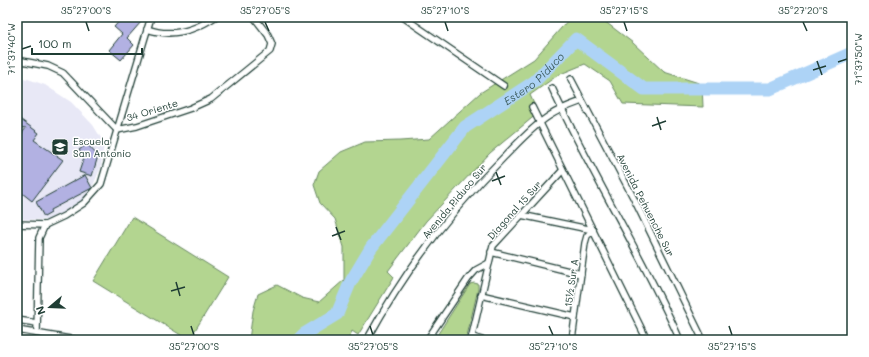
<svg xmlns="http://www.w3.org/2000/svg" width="869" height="357" viewBox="0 0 869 357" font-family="Mali,sans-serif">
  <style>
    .built { fill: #e8e8f6 }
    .green { fill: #b3d590; stroke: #698962 }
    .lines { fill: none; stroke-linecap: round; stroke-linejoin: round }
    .river { stroke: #add3f6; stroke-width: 13 }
    .building { fill: #b2b1e2; stroke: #1f3d34 }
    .street-casing { stroke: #1f3d34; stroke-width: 8 }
    .street { stroke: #fff; stroke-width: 5.5 }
    .ticks { fill: none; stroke: #1f3d34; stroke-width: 1.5 }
    .labels { text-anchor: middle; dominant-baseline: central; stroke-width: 3; stroke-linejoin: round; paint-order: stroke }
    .street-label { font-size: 10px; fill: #1f3d34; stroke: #fff }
    .poi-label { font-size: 10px; fill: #1f3d34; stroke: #fff; text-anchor: start }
    .water-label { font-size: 11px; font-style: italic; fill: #426264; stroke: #fff }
    .neatline { fill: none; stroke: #1f3d34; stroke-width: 1.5 }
    .ticks-label { font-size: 10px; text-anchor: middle; fill: #1f3d34 }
  </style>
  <rect width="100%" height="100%" fill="#fff"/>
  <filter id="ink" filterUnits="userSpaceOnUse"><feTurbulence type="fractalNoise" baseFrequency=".025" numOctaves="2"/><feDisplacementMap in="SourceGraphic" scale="8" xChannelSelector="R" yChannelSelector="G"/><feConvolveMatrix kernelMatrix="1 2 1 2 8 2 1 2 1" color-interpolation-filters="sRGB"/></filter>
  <g filter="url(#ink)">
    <path class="built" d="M17,78L28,79L45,85L71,102L93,125L104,143L101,167L92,188L82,201L69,211L47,220L17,219Z"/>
    <g class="green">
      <path d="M599,17L633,43L664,72L702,84L703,107L623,104L610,81L585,64L558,75L530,95L538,113L490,153L426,221L388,271L394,277L358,335L352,331L348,340H249L253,311L258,294L277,285L302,298L319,302L344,280V247L335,219L320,203L314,185L319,171L341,152L365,142L400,141L429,139L480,93L534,59L569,19Z"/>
      <path d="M132,217L228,277L189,340L93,281Z"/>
      <path d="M474,283L478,284V289L466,340H434L470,284Z"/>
    </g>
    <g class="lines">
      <path class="river" id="s1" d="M298,340L304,334L337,314L350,283L371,248L465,127L534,82L576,39L644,89H770L852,53"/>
    </g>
    <g class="building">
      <path d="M123,17H136L141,22L127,38L134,45L121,60L109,50L122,34L114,27Z"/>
      <path d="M17,117L39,133L34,140L63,160L32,201L17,189V140L26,128L17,127Z"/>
      <path d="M87,144L98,156L92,176L79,172L84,157L79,150Z"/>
      <path d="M85,175L92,188L50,210L51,213L44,217L36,202Z"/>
    </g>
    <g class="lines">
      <g class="street-casing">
        <g id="street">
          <path d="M403,17L504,86"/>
          <path d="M147,29C172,38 194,31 215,17"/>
          <path d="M17,60L48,66L63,73L117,130L137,126L191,108L211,99L270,51L272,44L268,35L254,17"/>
          <path d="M571,79L634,199L703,340"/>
          <path d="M552,88C591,174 642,254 680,340"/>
          <path d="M532,107L647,340"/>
          <path d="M521,215L593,230"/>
          <path d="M17,224L45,225"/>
          <path d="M491,252L581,274"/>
          <path d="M481,295L575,317"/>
          <path d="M17,320L37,323"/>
          <path d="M17,330L76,340"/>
          <path d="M37,333L39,238L45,225L64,216L84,203L101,184L151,17"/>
          <path d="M472,337L482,340"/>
          <path d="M367,340C403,274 450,211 504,157C518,143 532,127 549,116C559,109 571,105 582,101"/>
          <path d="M427,340L468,279L476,270L489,263"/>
          <path d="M471,340L493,246L562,171"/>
          <path d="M572,340L585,243L587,236L593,230"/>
        </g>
      </g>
      <use href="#street" class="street"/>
    </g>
  </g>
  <path class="ticks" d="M86,22L89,31M265,22L269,31M445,22L448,31M624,22L627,31M803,22L807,31M22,49L31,46M817,61L822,75M838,62L847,59M813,70L826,66M657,117L661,130M652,126L666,121M496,172L501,185M492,181L505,176M336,227L341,240M332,236L345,231M176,282L180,296M171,291L185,287M191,326L194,335M370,326L373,335M549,326L553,335M729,326L732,335"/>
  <defs>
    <g id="school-square" transform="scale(0.9)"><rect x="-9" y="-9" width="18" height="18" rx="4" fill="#1f3d34" stroke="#fff"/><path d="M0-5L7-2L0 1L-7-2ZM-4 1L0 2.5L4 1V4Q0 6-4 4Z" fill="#fff"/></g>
  </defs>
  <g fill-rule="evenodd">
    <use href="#school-square" x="60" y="147"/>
  </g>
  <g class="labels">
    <g class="street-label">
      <text transform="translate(152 110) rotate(-17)">34 Oriente</text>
      <text transform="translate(454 201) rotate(-50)">Avenida Piduco Sur</text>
      <text transform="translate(646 205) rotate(63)">Avenida Pehuenche Sur</text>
      <text transform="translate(514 210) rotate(-48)">Diagonal 15 Sur</text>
      <text transform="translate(571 283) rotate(-82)">15½ Sur A</text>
    </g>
    <g class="poi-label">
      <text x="73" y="141">Escuela<tspan x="73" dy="12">San Antonio</tspan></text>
    </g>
    <g class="water-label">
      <text stroke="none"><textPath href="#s1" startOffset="359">Estero Piduco</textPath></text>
    </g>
  </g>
  <rect width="869" height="357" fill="none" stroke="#fff" stroke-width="44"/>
  <g transform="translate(50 307) rotate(251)" stroke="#ffffff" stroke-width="3" paint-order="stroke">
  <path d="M0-3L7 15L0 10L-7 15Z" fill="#1f3d34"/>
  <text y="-6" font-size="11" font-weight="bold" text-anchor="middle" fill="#1f3d34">N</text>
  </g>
  <path d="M32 48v6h110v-6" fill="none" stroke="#1f3d34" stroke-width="2"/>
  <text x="38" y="48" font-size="12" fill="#1f3d34" stroke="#ffffff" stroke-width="3" paint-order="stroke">100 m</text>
  <rect x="22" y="22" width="825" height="313" class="neatline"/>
  <g class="ticks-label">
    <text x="86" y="14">35°27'00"S</text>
    <text x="265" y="14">35°27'05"S</text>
    <text x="445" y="14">35°27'10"S</text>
    <text x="624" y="14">35°27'15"S</text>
    <text x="803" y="14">35°27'20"S</text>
    <text transform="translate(11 49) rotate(-90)" y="4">71°37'40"W</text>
    <text transform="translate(858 59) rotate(-90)" y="4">71°37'50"W</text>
    <text x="194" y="350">35°27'00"S</text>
    <text x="373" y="350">35°27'05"S</text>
    <text x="553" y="350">35°27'10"S</text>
    <text x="732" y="350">35°27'15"S</text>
  </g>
</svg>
